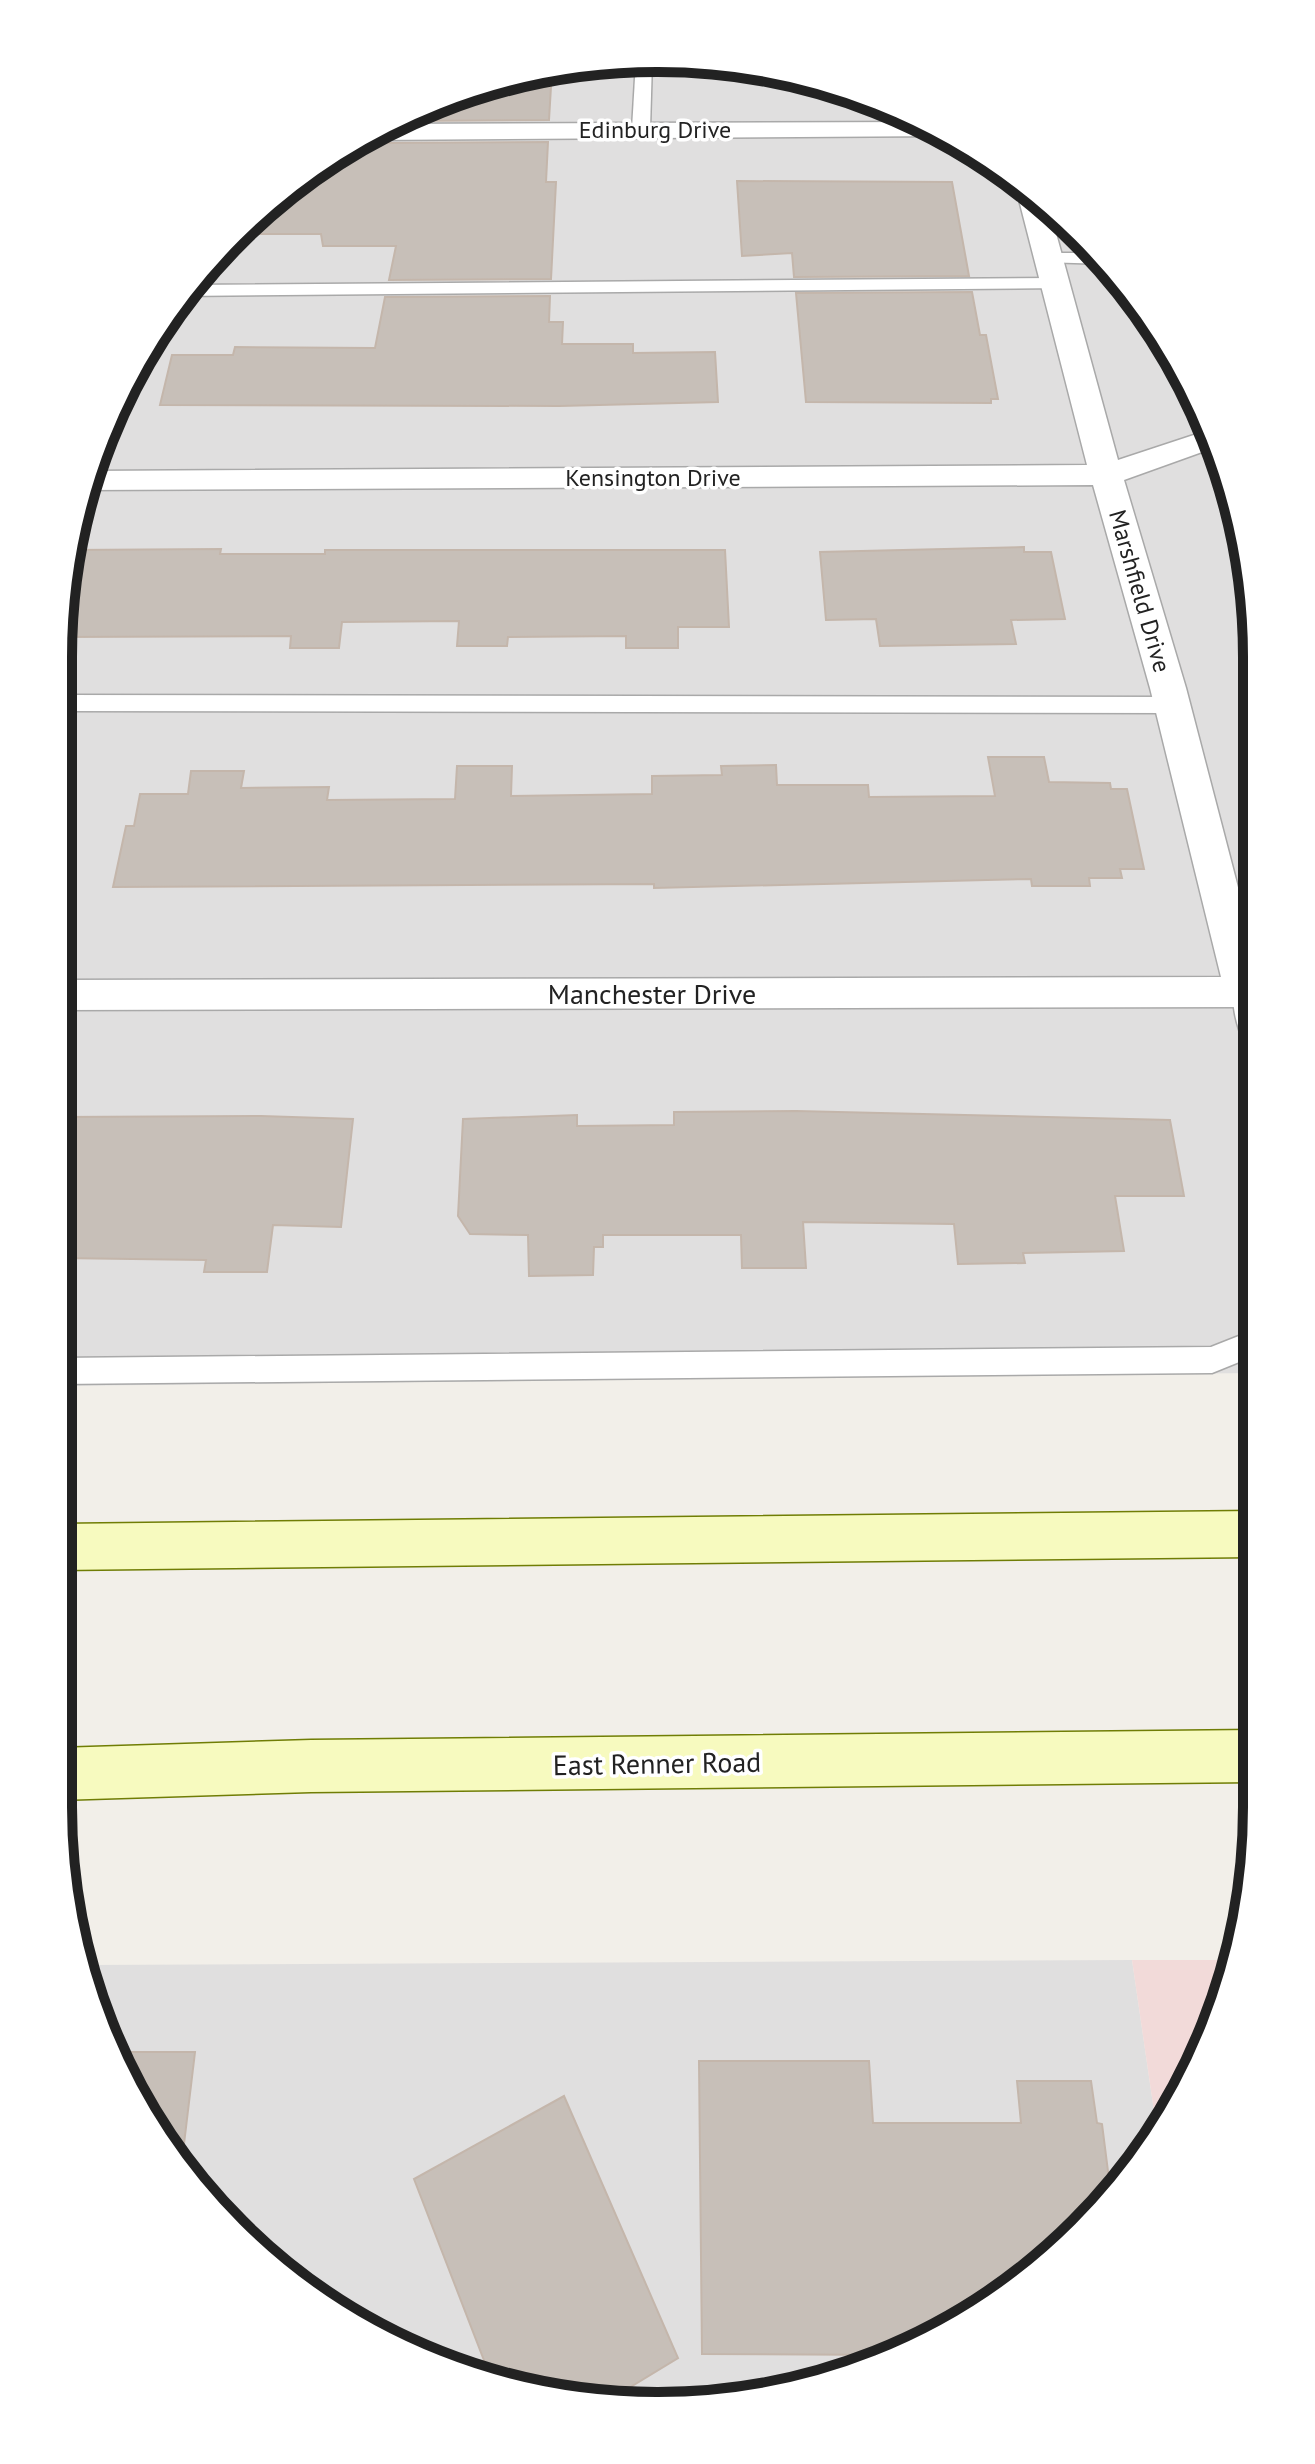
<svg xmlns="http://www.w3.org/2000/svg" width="1315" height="2464" viewBox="0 0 1315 2464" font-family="'PT Sans',sans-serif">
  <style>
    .residential { fill: #e0dfdf }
    .commercial { fill: #f2dad9 }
    .building { fill: #c7bfb8; stroke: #c4b6ab; stroke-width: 2 }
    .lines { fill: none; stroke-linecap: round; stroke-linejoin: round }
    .lane-casing { stroke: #a9a9a9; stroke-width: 3 }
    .street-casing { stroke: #a9a9a9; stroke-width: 3 }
    .secondary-casing { stroke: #707d05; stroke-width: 3 }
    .lane { fill: #fff; fill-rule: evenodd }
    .street { fill: #fff; fill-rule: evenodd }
    .secondary { fill: #f7fabf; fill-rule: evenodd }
    .labels { text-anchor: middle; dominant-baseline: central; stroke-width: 7; stroke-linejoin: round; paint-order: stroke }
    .far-street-label { font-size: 24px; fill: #222; stroke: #fff }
    .street-label { font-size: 28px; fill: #222; stroke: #fff }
    .rim { fill: none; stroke: #222; stroke-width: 10 }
  </style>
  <rect width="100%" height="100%" fill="#f2efe9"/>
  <g class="residential">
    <path d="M697,59L813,79L923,120L1052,206L1133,293L1212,428L1252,579L1254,1373L58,1386L59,619L79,502L120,392L182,292L263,206L358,138L465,90L580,63Z"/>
    <path d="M1132,1960L1157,2132L1133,2172L1053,2257L887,2360L697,2405L503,2386L325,2305L182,2172L90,2000L84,1965Z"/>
  </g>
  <path class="commercial" d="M1132,1960H1237L1195,2072L1157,2132Z"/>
  <g class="building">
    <path d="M552,70L549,120L396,121L465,90Z"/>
    <path d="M360,137L373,143L548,142L546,182H556L551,279L389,280L396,246H323L321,234H237L263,206Z"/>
    <path d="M737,181L952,182L969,276L794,277L792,253L742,256Z"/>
    <path d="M972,292L980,335H986L998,399H991V403L806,402L796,293Z"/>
    <path d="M550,296L549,322H563L562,344H633V353L715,352L718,402L559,406L160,405L172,355H233L235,347L375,348L385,297Z"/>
    <path d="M1024,547V552H1051L1065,619L1011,620L1016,644L880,646L876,619L826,620L820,552Z"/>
    <path d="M221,549L220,554H325V550H725L729,627H678V648H626V636L508,637L507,646H457L459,621L342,622L339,648H290L291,636L59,637L71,550Z"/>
    <path d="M988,757H1044L1049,782L1110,783L1111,789H1127L1144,869H1120L1122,878H1089L1090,886H1032L1031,879L654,888V884L113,887L126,826H134L140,794H188L191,771H244L241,788L329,787L327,800L455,799L457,766H512L511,796L652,794V776L722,775L721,766L776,765L777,785H868L869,797L995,796Z"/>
    <path d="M796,1111L1170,1120L1184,1196H1115L1124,1251L1023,1253L1025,1263L958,1264L954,1224L803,1222L806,1268H742L741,1235H603V1247H594L593,1275L529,1276L528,1235L470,1234L458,1216L463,1119L577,1115V1126L674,1125V1112Z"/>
    <path d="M261,1116L353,1119L341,1227L273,1225L267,1272H204L206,1260L59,1258V1117Z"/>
    <path d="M118,2052H195L181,2169L147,2105Z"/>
    <path d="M699,2061H869L873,2123H1021L1017,2081H1091L1097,2123L1102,2124L1111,2195L1053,2257L895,2355L702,2354Z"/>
    <path d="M564,2096L678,2358L614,2397L503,2386L492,2381L414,2179Z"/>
  </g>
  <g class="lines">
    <g class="lane-casing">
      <g id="lane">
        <path d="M636,61H652L650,129L641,134L632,129Z"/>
        <path d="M1048,253H1096L1106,264L1042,262L1039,258Z"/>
        <path d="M1055,278L1062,280L1064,284L1062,288L180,296L189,285Z"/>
        <path d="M59,695L1173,697L1181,700L1184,705L1181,710L1173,713L59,711Z"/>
        <path d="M1245,982L1253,985V1044L1244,1041C1237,1028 1229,998 1236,985Z"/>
        <path d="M1254,1330V1356L1212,1373L58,1384V1358L1211,1347Z"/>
      </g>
    </g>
    <g class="street-casing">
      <g id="street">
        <path d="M926,122L947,136L373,140L362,136L390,124Z"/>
        <path d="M1021,186L1048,204L1118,460L1212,429L1216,447L1124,480L1186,688L1253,945V1005L1245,1007L59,1010V980L1221,977L1150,688L1093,485L83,490L90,471L1087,465L1017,192Z"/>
      </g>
    </g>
    <g class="secondary-casing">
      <g id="secondary">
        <path d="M1255,1511V1557L58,1570V1524Z"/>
        <path d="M1255,1730V1782L311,1792L58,1800V1748L311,1740Z"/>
      </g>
    </g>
    <use href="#lane" class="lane"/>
    <use href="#street" class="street"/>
    <use href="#secondary" class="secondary"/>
  </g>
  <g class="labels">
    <g class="far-street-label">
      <text x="655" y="129">Edinburg Drive</text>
      <text x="653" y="477">Kensington Drive</text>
      <text transform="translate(1140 591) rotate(74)">Marshfield Drive</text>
    </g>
    <g class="street-label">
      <text x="652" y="993">Manchester Drive</text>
      <text transform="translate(657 1763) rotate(-1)">East Renner Road</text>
    </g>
  </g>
  <path d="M0 0H1315V2464H0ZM657 72H658A585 585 0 0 1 1243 657V1807A585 585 0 0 1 658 2392H657A585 585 0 0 1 72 1807V657A585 585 0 0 1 657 72Z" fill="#fff" fill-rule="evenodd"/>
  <path class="rim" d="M657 72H658A585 585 0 0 1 1243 657V1807A585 585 0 0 1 658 2392H657A585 585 0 0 1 72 1807V657A585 585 0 0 1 657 72Z"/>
</svg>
